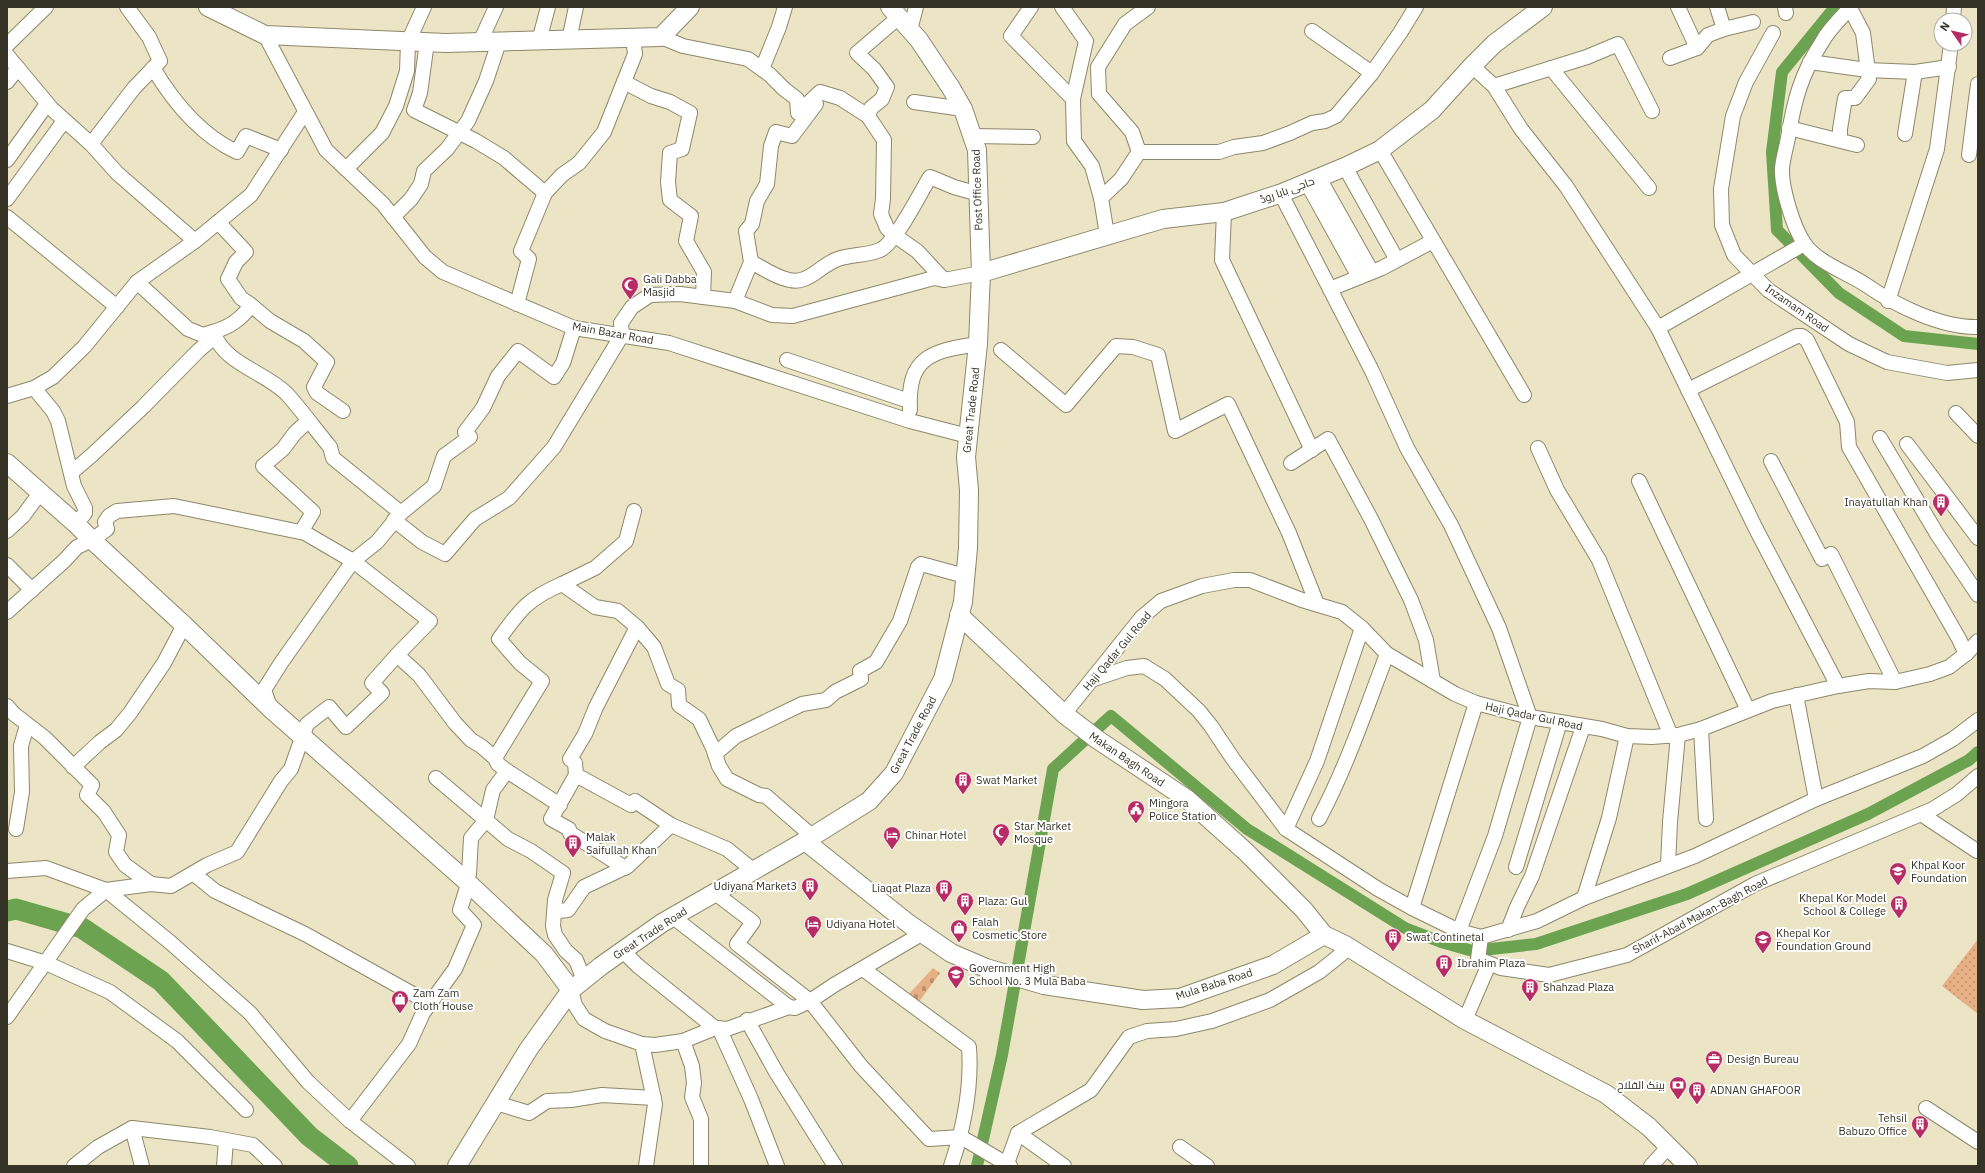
<svg xmlns="http://www.w3.org/2000/svg" width="1985" height="1173" viewBox="0 0 1985 1173" font-family="'IBM Plex Sans',Cairo,sans-serif">
  <style>
    .grass { fill: url(#grass-dots) }
    .cemetery { fill: url(#cemetery-stones) }
    .lines { fill: none; stroke-linecap: round; stroke-linejoin: round }
    .canal { stroke: #6ca350; stroke-width: 12 }
    .river { stroke: #6ca350; stroke-width: 21 }
    .minor-casing { stroke: #8d876a; stroke-width: 16 }
    .major-casing { stroke: #8d876a; stroke-width: 20 }
    .minor { stroke: #fff; stroke-width: 14 }
    .major { stroke: #fff; stroke-width: 18 }
    .labels { text-anchor: middle; dominant-baseline: central; stroke-width: 4; stroke-linejoin: round; paint-order: stroke }
    .street-label { font-size: 11px; fill: #353226; stroke: #fff }
    .poi-label { font-size: 11px; fill: #353226; stroke: #fff; text-anchor: start }
  </style>
  <defs>
    <pattern id="grass-dots" width="8" height="8" patternUnits="userSpaceOnUse"><rect width="8" height="8" fill="#e7b084"/><path d="M2 2h.1M6 6h.1" fill="none" stroke="#bc906c" stroke-width="1.8" stroke-linecap="round"/></pattern>
    <pattern id="cemetery-stones" width="16" height="16" patternUnits="userSpaceOnUse"><rect width="16" height="16" fill="#e7b084"/><path d="M2 7V4a2 2 0 0 1 4 0v3zM10 15v-3a2 2 0 0 1 4 0v3z" fill="#bc906c"/></pattern>
  </defs>
  <rect width="100%" height="100%" fill="#ece5c5"/>
  <path class="grass" d="M1978,939V1014L1942,986Z"/>
  <path class="cemetery" d="M933,968L940,973L918,1003L908,995Z"/>
  <g class="lines">
    <g class="canal">
      <path d="M1835,7L1782,72L1772,152L1777,230L1839,293L1904,336L1978,344"/>
      <path d="M977,1166L1002,1055L1053,769L1111,716L1247,829L1405,928L1441,942L1473,951L1536,944L1687,894L1868,814L1969,760L1978,752"/>
    </g>
    <path class="river" d="M7,911L16,909L82,928L161,981L309,1136L348,1166"/>
    <g class="minor-casing">
      <g id="minor">
        <path d="M1031,7L1011,36L1073,99"/>
        <path d="M1062,7L1086,41L1073,99L1074,141L1092,166L1101,198"/>
        <path d="M1678,7L1697,48"/>
        <path d="M1717,7L1724,29"/>
        <path d="M1785,7L1786,13"/>
        <path d="M1851,7C1841,18 1829,29 1822,42C1801,74 1794,101 1788,138C1786,148 1783,158 1782,168C1781,187 1793,227 1804,243C1817,263 1847,272 1866,285C1895,305 1941,328 1978,327"/>
        <path d="M1953,20L1954,7"/>
        <path d="M910,30L916,7"/>
        <path d="M1312,31L1372,73"/>
        <path d="M1773,33L1746,82L1733,116L1721,189L1722,225L1734,255L1768,290L1849,344L1887,362L1947,373L1978,370"/>
        <path d="M265,35L326,150L383,204L425,257L443,272L574,328L669,343L910,421L968,436"/>
        <path d="M661,37L683,46L748,59L770,75L784,89L797,99L798,113L820,92L840,98L868,116L884,140L883,199L881,214L887,228L894,235L917,251L944,280"/>
        <path d="M569,40L576,7"/>
        <path d="M539,41L548,7"/>
        <path d="M427,42L420,93L414,110L476,141L504,158L545,193"/>
        <path d="M480,42L496,7"/>
        <path d="M7,45L46,7"/>
        <path d="M7,55L52,109L91,144L117,173L195,241"/>
        <path d="M1670,58L1697,48L1708,35L1724,29L1753,22"/>
        <path d="M1810,62L1867,70L1915,72L1949,67"/>
        <path d="M1472,66L1494,86L1521,129L1566,186L1658,328L1756,529L1838,686"/>
        <path d="M153,68C174,103 200,135 237,152L246,136L281,150"/>
        <path d="M1551,68L1649,188"/>
        <path d="M762,69L779,27L785,7"/>
        <path d="M7,82L18,68"/>
        <path d="M624,82L651,96L670,102L690,113L682,149L670,153L668,182L670,200L691,216L686,241L704,272L703,297"/>
        <path d="M1494,86L1587,57L1618,44L1652,111"/>
        <path d="M914,102L963,109"/>
        <path d="M868,116L871,108L882,99L887,87L874,69L857,53L899,17"/>
        <path d="M1789,128L1857,145"/>
        <path d="M1905,134L1915,72"/>
        <path d="M974,136L1033,137"/>
        <path d="M1840,140V129L1845,98H1855L1869,79L1863,33L1850,8"/>
        <path d="M91,144L134,88L160,61L149,37L127,7"/>
        <path d="M1380,150L1524,395"/>
        <path d="M1139,152H1219L1234,147L1263,143L1290,133L1312,123L1325,121L1336,116L1372,73L1400,33L1416,7"/>
        <path d="M1969,155L1978,84"/>
        <path d="M7,160L47,104"/>
        <path d="M1345,167L1397,260"/>
        <path d="M346,169L382,133L396,106L407,71L408,42L424,7"/>
        <path d="M1319,178L1372,272"/>
        <path d="M1307,183L1359,277"/>
        <path d="M1281,194L1330,289"/>
        <path d="M7,199L64,121"/>
        <path d="M1224,212L1222,260L1312,450"/>
        <path d="M7,217L117,307"/>
        <path d="M393,217L411,199L421,184L424,171L447,149L468,121L486,81L499,42"/>
        <path d="M218,222L246,252L236,262L228,279L241,298L251,305"/>
        <path d="M1107,235L1101,198L1121,179L1139,152L1132,132L1099,94L1098,67L1125,24L1148,7"/>
        <path d="M1433,241L1382,268L1330,289L1372,371L1407,448L1451,525L1499,628L1530,717L1495,836L1459,931"/>
        <path d="M751,262C765,269 788,286 804,279C816,275 825,263 838,259C852,254 866,256 880,250C895,244 920,193 930,177L954,187L979,194"/>
        <path d="M137,282L188,329L203,335L213,332C225,365 264,371 287,394C302,411 316,430 330,447L333,458L401,513"/>
        <path d="M735,301L751,262L746,231L752,224L757,201L767,184L771,146L776,132L792,136L816,104"/>
        <path d="M1888,301L1937,149L1951,44"/>
        <path d="M517,304L529,259L521,251L545,193L562,175L579,163L604,132L635,54L633,38"/>
        <path d="M1658,328L1804,244"/>
        <path d="M213,332C229,327 241,320 251,305L270,321L304,341L327,362L314,387L317,393L343,411"/>
        <path d="M1001,350L1066,405L1116,346L1133,347L1158,355L1175,431L1228,404L1289,533L1317,604"/>
        <path d="M787,360L909,401"/>
        <path d="M34,388L53,411L58,421L74,486L85,508V513L76,524"/>
        <path d="M1688,390L1797,336H1802L1807,340L1847,422L1849,447L1959,639L1966,654"/>
        <path d="M7,396L34,388L53,377L84,347L137,282L195,241L251,195L305,112"/>
        <path d="M910,410C907,357 931,351 978,344"/>
        <path d="M1956,413L1978,436"/>
        <path d="M1880,438L1937,534L1978,595"/>
        <path d="M1907,444L1978,538"/>
        <path d="M1538,448L1557,490L1599,560L1671,736"/>
        <path d="M1771,461L1822,559L1831,554L1895,682"/>
        <path d="M1291,463L1328,439L1371,519L1411,600L1426,640L1433,681"/>
        <path d="M71,473L92,455L143,407L198,351L214,337"/>
        <path d="M1639,481L1748,710"/>
        <path d="M634,511L626,541L595,568L562,584L595,607L618,611L637,627L654,647L668,684L678,690L679,705L699,719L713,748L719,766L727,779L759,795L766,796L812,836"/>
        <path d="M394,520L422,542L445,554L475,519L509,498L554,447L622,335L621,323L632,307L650,295L680,294L735,301L772,315L793,316L934,278L944,280L981,273"/>
        <path d="M7,531L23,516L40,493"/>
        <path d="M301,532L313,512L263,466L283,449L295,433L308,421"/>
        <path d="M7,565L32,590"/>
        <path d="M7,612L64,561L77,547L92,540L107,529L105,522L109,516L117,511L174,506L305,533L353,561L430,621L397,655L419,675L455,723L471,740L481,746L495,758L498,764L507,771L493,790L486,820L471,838L469,874L465,880"/>
        <path d="M1094,679L1127,668L1144,666L1165,679L1199,711L1211,726L1233,759L1286,829L1378,889L1412,908L1459,931L1481,937L1537,921L1584,898L1695,856L1816,799L1923,756L1953,739L1978,720"/>
        <path d="M1796,695L1816,799"/>
        <path d="M7,706L14,714L45,738L92,785L87,795L104,812L119,835L116,852L125,865L151,884"/>
        <path d="M270,707L264,690L281,663L353,561L377,542L401,513L434,486L444,456L470,437L465,432L483,408L498,376L518,351L554,377L563,363L574,328"/>
        <path d="M1064,714L1142,617L1161,601L1202,586L1234,580H1250L1302,600L1342,612L1362,628L1387,654L1455,694L1476,703L1530,717L1602,729L1627,736L1652,737L1678,735L1701,729L1772,701L1838,686L1869,681L1895,682L1930,674L1949,667L1966,654L1978,641"/>
        <path d="M1701,729L1706,819"/>
        <path d="M715,754L736,736L802,704L826,700L835,692L861,679L860,671L876,662L900,621L918,567L921,564L965,576"/>
        <path d="M495,758L542,681L520,663L499,639C520,610 527,599 562,584"/>
        <path d="M73,767L100,742L116,730L130,713L164,663L184,625"/>
        <path d="M507,771L560,805"/>
        <path d="M576,775L631,805L635,801L671,825"/>
        <path d="M436,778L508,839L531,851L563,873L555,900L553,926L555,935L566,951L576,960L584,980"/>
        <path d="M1921,814L1977,851"/>
        <path d="M1319,819C1347,766 1366,709 1387,654"/>
        <path d="M16,829L22,792L21,746L27,725"/>
        <path d="M1286,829L1317,761L1362,628"/>
        <path d="M1668,865L1670,822L1678,735"/>
        <path d="M1516,867L1560,722"/>
        <path d="M625,868L570,833L569,829L551,819L576,775L575,763L570,759L585,734L596,707L637,627"/>
        <path d="M7,871L46,868L106,890L171,943L250,1013L308,1082L350,1121L408,1166"/>
        <path d="M194,874L215,891L305,934L429,1003"/>
        <path d="M715,893L753,922L737,944L810,1001L861,1066L929,1139L961,1137L1010,1166"/>
        <path d="M1584,898L1609,818L1627,736"/>
        <path d="M1412,908L1476,703"/>
        <path d="M555,909L559,911L568,910L584,887L628,866L671,825L727,849L754,871"/>
        <path d="M673,917L789,1007"/>
        <path d="M1508,930L1517,907L1532,876L1583,727"/>
        <path d="M1481,937L1478,959L1501,968L1549,975L1627,955L1755,884L1933,809L1957,794L1978,776"/>
        <path d="M7,951L46,963L110,992L177,1041L246,1110"/>
        <path d="M623,951L638,966L715,1028"/>
        <path d="M863,969L969,1047C972,1088 964,1127 951,1166"/>
        <path d="M571,990L575,1005L584,1019L605,1031L642,1044L655,1045L683,1041L715,1028L727,1029L789,1007L795,1008L810,1001L834,985L923,933"/>
        <path d="M7,1017L83,909L106,890L151,884L171,886L207,865L237,852L281,781L291,769L307,724L329,707L346,727L382,693L372,683L397,655"/>
        <path d="M747,1020L776,1072L835,1166"/>
        <path d="M1465,1020L1489,964"/>
        <path d="M719,1028L751,1099L777,1166"/>
        <path d="M683,1041L692,1066L694,1083L692,1097L701,1119V1166"/>
        <path d="M642,1044L655,1104L646,1166"/>
        <path d="M496,1103L529,1113L547,1101L571,1100L602,1095L654,1098"/>
        <path d="M1926,1108L1978,1142"/>
        <path d="M350,1121L409,1044L423,1013L455,969L474,925L460,910L468,884"/>
        <path d="M132,1128L142,1166"/>
        <path d="M1018,1133L1064,1166"/>
        <path d="M1180,1147L1207,1166"/>
        <path d="M74,1166L98,1147L132,1128L210,1137L253,1145L275,1166"/>
        <path d="M224,1166L226,1141"/>
        <path d="M1006,1166L1018,1133L1091,1090L1129,1037L1147,1031L1176,1029L1212,1021L1270,1000L1319,972L1349,948"/>
        <path d="M1651,1166L1669,1146"/>
      </g>
    </g>
    <g class="major-casing">
      <g id="major">
        <path d="M208,7L265,35L446,43L661,37L690,7"/>
        <path d="M981,273L1163,219L1224,212L1282,193L1347,166L1380,150L1432,110L1472,66L1494,44L1543,7"/>
        <path d="M7,463L76,524L92,540L184,625L271,709L465,880L544,954L571,990"/>
        <path d="M959,615L1064,714L1098,740L1187,799L1246,852L1304,910L1324,935L1345,945L1465,1020L1606,1094L1649,1127L1688,1166"/>
        <path d="M805,841L909,924L951,953L986,968L1044,985L1143,1000L1180,998L1273,965L1324,935"/>
        <path d="M457,1166L528,1050L571,990L601,966L662,923L805,841L869,801L894,773L943,679L963,602L968,548L969,490L966,457L978,344L981,273L977,150L963,109L951,88L919,40L890,7"/>
      </g>
    </g>
    <use href="#minor" class="minor"/>
    <use href="#major" class="major"/>
  </g>
  <defs>
    <g id="mosque-pin" transform="scale(0.9)"><path d="M0 17L-7.5 6A9.5 9.5 0 1 1 7.5 6Z" fill="#b72c65" stroke="#fff"/><path d="M3.5-4.9A6 6 0 1 0 3.5 4.9A5 5 0 1 1 3.5-4.9Z" fill="#fff"/></g>
    <g id="building-pin" transform="scale(0.9)"><path d="M0 17L-7.5 6A9.5 9.5 0 1 1 7.5 6Z" fill="#b72c65" stroke="#fff"/><path d="M-4-6H4V6H1V3H-1V6H-4ZM-2.5-4.3h1.7v1.8h-1.7ZM.8-4.3h1.7v1.8H.8ZM-2.5-1h1.7V.8h-1.7ZM.8-1h1.7V.8H.8Z" fill="#fff"/></g>
    <g id="civic-pin" transform="scale(0.9)"><path d="M0 17L-7.5 6A9.5 9.5 0 1 1 7.5 6Z" fill="#b72c65" stroke="#fff"/><path d="M-.6-6.5H3V-4.5H.6V-3L4-1V1h2V6H-6V1h2V-1L-.6-3ZM-1.2 2.5V6h2.4V2.5Z" fill="#fff"/></g>
    <g id="hotel-pin" transform="scale(0.9)"><path d="M0 17L-7.5 6A9.5 9.5 0 1 1 7.5 6Z" fill="#b72c65" stroke="#fff"/><path d="M-6-4.5h1.5V1H6V5H4.5V3h-9V5H-6ZM-4 0a1.8 1.8 0 1 1 3.6 0ZM.5 0V-2.5h3Q6-2.5 6 0Z" fill="#fff"/></g>
    <g id="university-pin" transform="scale(0.9)"><path d="M0 17L-7.5 6A9.5 9.5 0 1 1 7.5 6Z" fill="#b72c65" stroke="#fff"/><path d="M0-5L7-2L0 1L-7-2ZM-4 1L0 2.5L4 1V4Q0 6-4 4Z" fill="#fff"/></g>
    <g id="shop-pin" transform="scale(0.9)"><path d="M0 17L-7.5 6A9.5 9.5 0 1 1 7.5 6Z" fill="#b72c65" stroke="#fff"/><path d="M-5-2.5h2.3a2.7 3.5 0 0 1 5.4 0H5L5.5 6h-11ZM-1.5-2.5h3a1.5 2.3 0 0 0-3 0Z" fill="#fff"/></g>
    <g id="school-pin" transform="scale(0.9)"><path d="M0 17L-7.5 6A9.5 9.5 0 1 1 7.5 6Z" fill="#b72c65" stroke="#fff"/><path d="M0-5L7-2L0 1L-7-2ZM-4 1L0 2.5L4 1V4Q0 6-4 4Z" fill="#fff"/></g>
    <g id="office-pin" transform="scale(0.9)"><path d="M0 17L-7.5 6A9.5 9.5 0 1 1 7.5 6Z" fill="#b72c65" stroke="#fff"/><path d="M-6-3h4V-5.5h4V-3h4V5H-6ZM-1-4.5V-3h2v-1.5ZM-6 0V1H6V0Z" fill="#fff"/></g>
    <g id="bank-pin" transform="scale(0.9)"><path d="M0 17L-7.5 6A9.5 9.5 0 1 1 7.5 6Z" fill="#b72c65" stroke="#fff"/><path d="M-6-4H6V4H-6ZM0-2.3a2.3 2.3 0 1 0 0 4.6a2.3 2.3 0 1 0 0-4.6Z" fill="#fff"/></g>
  </defs>
  <g fill-rule="evenodd">
    <use href="#mosque-pin" x="630" y="285"/>
    <use href="#building-pin" x="1941" y="502"/>
    <use href="#building-pin" x="963" y="780"/>
    <use href="#civic-pin" x="1136" y="809"/>
    <use href="#mosque-pin" x="1001" y="832"/>
    <use href="#hotel-pin" x="892" y="835"/>
    <use href="#building-pin" x="573" y="843"/>
    <use href="#university-pin" x="1898" y="871"/>
    <use href="#building-pin" x="810" y="886"/>
    <use href="#building-pin" x="944" y="888"/>
    <use href="#building-pin" x="965" y="901"/>
    <use href="#building-pin" x="1899" y="904"/>
    <use href="#hotel-pin" x="813" y="924"/>
    <use href="#shop-pin" x="959" y="928"/>
    <use href="#building-pin" x="1393" y="937"/>
    <use href="#university-pin" x="1763" y="939"/>
    <use href="#building-pin" x="1444" y="963"/>
    <use href="#school-pin" x="956" y="974"/>
    <use href="#building-pin" x="1530" y="987"/>
    <use href="#shop-pin" x="400" y="999"/>
    <use href="#office-pin" x="1714" y="1059"/>
    <use href="#bank-pin" x="1678" y="1085"/>
    <use href="#building-pin" x="1697" y="1090"/>
    <use href="#building-pin" x="1920" y="1124"/>
  </g>
  <g class="labels">
    <g class="street-label">
      <text transform="translate(977 190) rotate(-92)">Post Office Road</text>
      <text transform="translate(1287 190) rotate(-20)">حاجی بابا روڈ</text>
      <text transform="translate(1797 308) rotate(35)">Inzamam Road</text>
      <text transform="translate(613 333) rotate(10)">Main Bazar Road</text>
      <text transform="translate(971 410) rotate(-84)">Great Trade Road</text>
      <text transform="translate(1117 651) rotate(-50)">Haji Qadar Gul Road</text>
      <text transform="translate(1534 716) rotate(12)">Haji Qadar Gul Road</text>
      <text transform="translate(913 735) rotate(-62)">Great Trade Road</text>
      <text transform="translate(1127 759) rotate(34)">Makan Bagh Road</text>
      <text transform="translate(1700 915) rotate(-28)">Sharif-Abad Makan-Bagh Road</text>
      <text transform="translate(650 933) rotate(-33)">Great Trade Road</text>
      <text transform="translate(1214 984) rotate(-18)">Mula Baba Road</text>
    </g>
    <g class="poi-label">
      <text x="643" y="279">Gali Dabba<tspan x="643" dy="13">Masjid</tspan></text>
      <text x="1928" y="502" text-anchor="end">Inayatullah Khan</text>
      <text x="976" y="780">Swat Market</text>
      <text x="1149" y="803">Mingora<tspan x="1149" dy="13">Police Station</tspan></text>
      <text x="1014" y="826">Star Market<tspan x="1014" dy="13">Mosque</tspan></text>
      <text x="905" y="835">Chinar Hotel</text>
      <text x="586" y="837">Malak<tspan x="586" dy="13">Saifullah Khan</tspan></text>
      <text x="1911" y="865">Khpal Koor<tspan x="1911" dy="13">Foundation</tspan></text>
      <text x="797" y="886" text-anchor="end">Udiyana Market3</text>
      <text x="931" y="888" text-anchor="end">Liaqat Plaza</text>
      <text x="1886" y="898" text-anchor="end">Khepal Kor Model<tspan x="1886" dy="13">School &amp; College</tspan></text>
      <text x="978" y="901">Plaza: Gul</text>
      <text x="972" y="922">Falah<tspan x="972" dy="13">Cosmetic Store</tspan></text>
      <text x="826" y="924">Udiyana Hotel</text>
      <text x="1776" y="933">Khepal Kor<tspan x="1776" dy="13">Foundation Ground</tspan></text>
      <text x="1406" y="937">Swat Continetal</text>
      <text x="1457" y="963">Ibrahim Plaza</text>
      <text x="969" y="968">Government High<tspan x="969" dy="13">School No. 3 Mula Baba</tspan></text>
      <text x="1543" y="987">Shahzad Plaza</text>
      <text x="413" y="993">Zam Zam<tspan x="413" dy="13">Cloth House</tspan></text>
      <text x="1727" y="1059">Design Bureau</text>
      <text x="1665" y="1085" text-anchor="end">بینک الفلاح</text>
      <text x="1710" y="1090">ADNAN GHAFOOR</text>
      <text x="1907" y="1118" text-anchor="end">Tehsil<tspan x="1907" dy="13">Babuzo Office</tspan></text>
    </g>
  </g>
  <rect width="1985" height="1173" fill="none" stroke="#353226" stroke-width="16"/>
  <g transform="translate(1953 32) rotate(304)"><circle r="19" fill="#ffffff" stroke="#aeada8"/>
  <path d="M0-3L7 15L0 10L-7 15Z" fill="#b72c65"/>
  <text y="-6" font-size="11" font-weight="bold" text-anchor="middle" fill="#353226">N</text>
  </g>
</svg>
